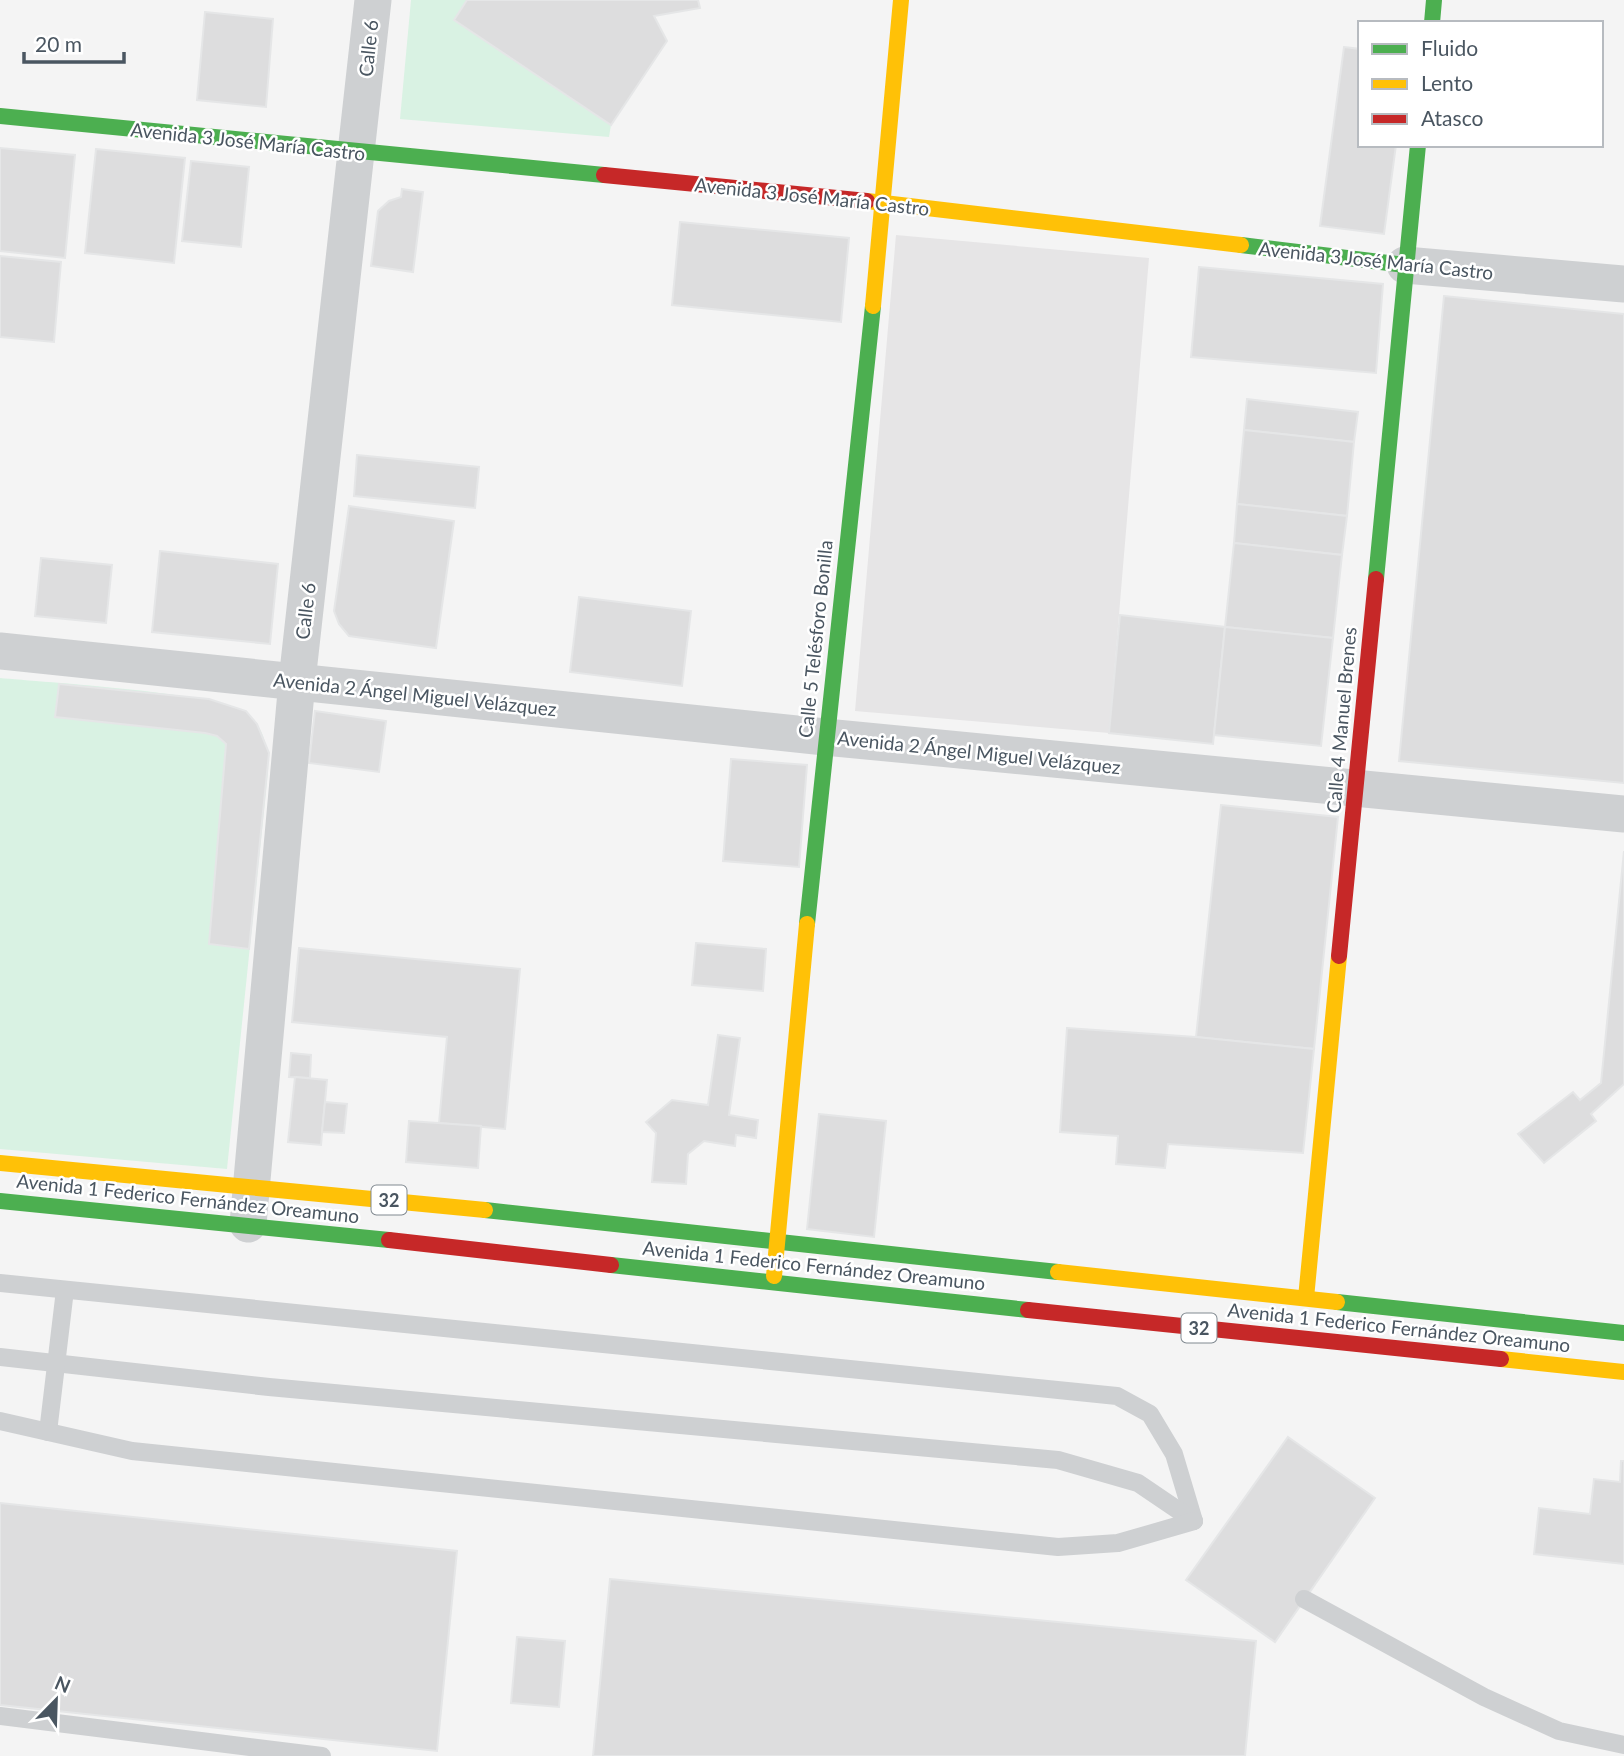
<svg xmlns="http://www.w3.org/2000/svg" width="1624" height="1756" viewBox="0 0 1624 1756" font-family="Lato,sans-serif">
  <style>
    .education { fill: #e6e5e6 }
    .green { fill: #d9f2e3 }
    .building { fill: #ddddde; stroke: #e5e6e7; stroke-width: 2 }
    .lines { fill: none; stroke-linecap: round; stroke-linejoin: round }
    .lane { stroke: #ced0d2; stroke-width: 18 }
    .street { stroke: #ced0d2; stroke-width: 37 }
    .fast { stroke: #4caf50; stroke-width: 16 }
    .slow { stroke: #ffc107; stroke-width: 16 }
    .jam { stroke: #c62828; stroke-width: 16 }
    .labels { text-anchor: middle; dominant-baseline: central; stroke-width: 5; stroke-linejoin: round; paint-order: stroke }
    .shield { fill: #fff; stroke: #808990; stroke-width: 2 }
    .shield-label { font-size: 18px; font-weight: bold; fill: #4a5661 }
    .street-label { font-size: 19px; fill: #4a5661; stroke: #fff }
  </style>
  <rect width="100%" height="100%" fill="#f4f4f4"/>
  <path class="education" d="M896,235L1149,258L1109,733L855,711Z"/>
  <g class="green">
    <path d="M411,0H467L454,20L611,125L609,137L400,119Z"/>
    <path d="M0,678C41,682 224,693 247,713C264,728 269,749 268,771L227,1169L0,1149Z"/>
  </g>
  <g class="building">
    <path d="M467,0H698L700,8L654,16L667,41L611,125L454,20Z"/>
    <path d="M205,12L273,19L266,107L197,100Z"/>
    <path d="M1344,47L1360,49V145H1396L1384,234L1320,226Z"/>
    <path d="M0,148L75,155L65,258L0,251Z"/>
    <path d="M96,149L185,158L174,263L85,253Z"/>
    <path d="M191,161L249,167L241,247L182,241Z"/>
    <path d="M402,189L423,192L413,272L371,266L378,211L389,201L401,197Z"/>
    <path d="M680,222L849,238L841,322L672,305Z"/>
    <path d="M0,256L61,262L54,342L0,337Z"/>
    <path d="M1199,267L1383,284L1376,373L1191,357Z"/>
    <path d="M1444,296L1624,314V783L1399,761Z"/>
    <path d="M1247,399L1358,412L1354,442L1244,430Z"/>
    <path d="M1244,430L1354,442L1347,516L1237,504Z"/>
    <path d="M357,455L479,467L475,508L354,496Z"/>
    <path d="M1237,504L1347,516L1342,555L1234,543Z"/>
    <path d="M349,506L454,521L436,648L349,636L339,624L334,611Z"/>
    <path d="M1234,543L1342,555L1333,638L1225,627Z"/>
    <path d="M160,551L278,564L270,644L152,632Z"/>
    <path d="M41,558L112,565L106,623L35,616Z"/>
    <path d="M579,597L691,611L682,686L570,672Z"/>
    <path d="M1120,615L1225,627L1213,744L1109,733Z"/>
    <path d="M1225,627L1333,638L1321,746L1214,735Z"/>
    <path d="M59,684L209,699L246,711L257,724L269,753L249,949L209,944L226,744L217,736L205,733L55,717Z"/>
    <path d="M315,711L386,721L379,772L309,763Z"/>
    <path d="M731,759L807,765L799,867L723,861Z"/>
    <path d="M1221,805L1338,817L1314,1049L1196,1037Z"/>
    <path d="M1624,851V1084L1591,1114L1596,1121L1544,1163L1518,1134L1573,1092L1580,1100L1601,1083Z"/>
    <path d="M696,943L766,949L763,991L692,985Z"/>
    <path d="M299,948L520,969L505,1129L439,1123L447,1037L292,1022Z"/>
    <path d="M1067,1028L1196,1037L1314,1049L1303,1153L1168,1144L1165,1168L1116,1164L1118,1136L1060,1132Z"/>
    <path d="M718,1035L740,1038L729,1115L758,1120L756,1138L736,1135L735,1146L704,1141L688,1154L686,1184L652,1182L656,1133L646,1122L672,1100L708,1105Z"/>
    <path d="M291,1053L311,1055L310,1078L289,1077Z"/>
    <path d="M295,1077L327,1080L321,1145L288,1142Z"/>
    <path d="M325,1102L347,1104L344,1133L322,1132Z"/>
    <path d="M819,1114L886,1121L874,1237L807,1229Z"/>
    <path d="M409,1121L481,1126L478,1168L406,1162Z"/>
    <path d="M1288,1437L1375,1498L1275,1642L1186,1580Z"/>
    <path d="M1621,1461H1624V1564L1534,1554L1539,1508L1590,1514L1594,1479L1620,1482Z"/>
    <path d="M0,1503L457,1551L437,1751L0,1705Z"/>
    <path d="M610,1579L1256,1641L1245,1756H593Z"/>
    <path d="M517,1637L565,1641L559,1707L511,1703Z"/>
  </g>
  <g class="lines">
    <g class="lane">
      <path d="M0,1283L1117,1396L1150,1414L1174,1454L1194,1521"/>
      <path d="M0,1357L269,1387L1058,1460L1138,1483L1194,1521"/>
      <path d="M0,1421L132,1451L1058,1547L1118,1543L1194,1521"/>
      <path d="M48,1432L65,1290"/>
      <path d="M1304,1599L1484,1697L1559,1731L1624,1745"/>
      <path d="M0,1716L322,1756"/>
    </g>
    <g class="street">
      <path d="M1405,265L1624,284"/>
      <path d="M0,651L825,737L1624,814"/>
      <path d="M248,1224L297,681L373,0"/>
    </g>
    <g class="fast">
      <path d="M1432,23L1434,0"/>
      <path d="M0,116L604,175"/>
      <path d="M1241,245L1405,265"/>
      <path d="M1376,579L1418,145"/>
      <path d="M807,924L873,306"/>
      <path d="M0,1201L389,1240"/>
      <path d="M485,1210L1058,1272"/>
      <path d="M611,1265L1028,1310"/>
      <path d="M1337,1302L1624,1333"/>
    </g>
    <g class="slow">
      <path d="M867,201L1241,245"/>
      <path d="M873,306L901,0"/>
      <path d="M0,1163L485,1210"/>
      <path d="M1058,1272L1337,1302"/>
      <path d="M774,1276L807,924"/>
      <path d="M1306,1298L1339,956"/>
      <path d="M1501,1359L1624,1372"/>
    </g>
    <g class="jam">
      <path d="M604,175L867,201"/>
      <path d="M1339,956L1376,579"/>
      <path d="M389,1240L611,1265"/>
      <path d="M1028,1310L1501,1359"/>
    </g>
  </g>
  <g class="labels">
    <g class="shield">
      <rect x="371.5" y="1185.5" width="35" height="29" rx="5"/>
      <rect x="1181.5" y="1313.5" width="35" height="29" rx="5"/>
    </g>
    <g class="shield-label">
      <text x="389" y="1200">32</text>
      <text x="1199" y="1328">32</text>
    </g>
    <g class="street-label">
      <text transform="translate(368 48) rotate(-84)">Calle 6</text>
      <text transform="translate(248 141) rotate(6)">Avenida 3 José María Castro</text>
      <text transform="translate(812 196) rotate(6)">Avenida 3 José María Castro</text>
      <text transform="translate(1376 260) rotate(6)">Avenida 3 José María Castro</text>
      <text transform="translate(305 611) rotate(-83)">Calle 6</text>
      <text transform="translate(815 639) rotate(-84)">Calle 5 Telésforo Bonilla</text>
      <text transform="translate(415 694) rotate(6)">Avenida 2 Ángel Miguel Velázquez</text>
      <text transform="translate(1341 720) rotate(-85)">Calle 4 Manuel Brenes</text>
      <text transform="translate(979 752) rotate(6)">Avenida 2 Ángel Miguel Velázquez</text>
      <text transform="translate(188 1198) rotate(6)">Avenida 1 Federico Fernández Oreamuno</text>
      <text transform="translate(814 1265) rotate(6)">Avenida 1 Federico Fernández Oreamuno</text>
      <text transform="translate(1399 1327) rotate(6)">Avenida 1 Federico Fernández Oreamuno</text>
    </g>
  </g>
  <rect x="1358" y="21" width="245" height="126" fill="#ffffff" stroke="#b7bbc0" stroke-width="2"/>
  <rect x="1372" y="44" width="35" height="10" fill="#4caf50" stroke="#b7bbc0" stroke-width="2"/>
  <text x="1421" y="56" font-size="21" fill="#4a5661">Fluido</text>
  <rect x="1372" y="79" width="35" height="10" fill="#ffc107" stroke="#b7bbc0" stroke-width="2"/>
  <text x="1421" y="91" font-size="21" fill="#4a5661">Lento</text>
  <rect x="1372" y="114" width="35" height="10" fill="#c62828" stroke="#b7bbc0" stroke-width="2"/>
  <text x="1421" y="126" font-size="21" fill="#4a5661">Atasco</text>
  <g transform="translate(56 1700) rotate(23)" stroke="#ffffff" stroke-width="5" paint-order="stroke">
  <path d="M0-5L12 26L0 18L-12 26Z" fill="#4a5661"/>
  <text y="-10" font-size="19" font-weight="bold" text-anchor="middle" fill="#4a5661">N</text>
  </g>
  <path d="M24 52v10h100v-10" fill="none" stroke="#4a5661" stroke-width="3.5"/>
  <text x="35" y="52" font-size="21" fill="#4a5661" stroke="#ffffff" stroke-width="5" paint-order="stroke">20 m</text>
</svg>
